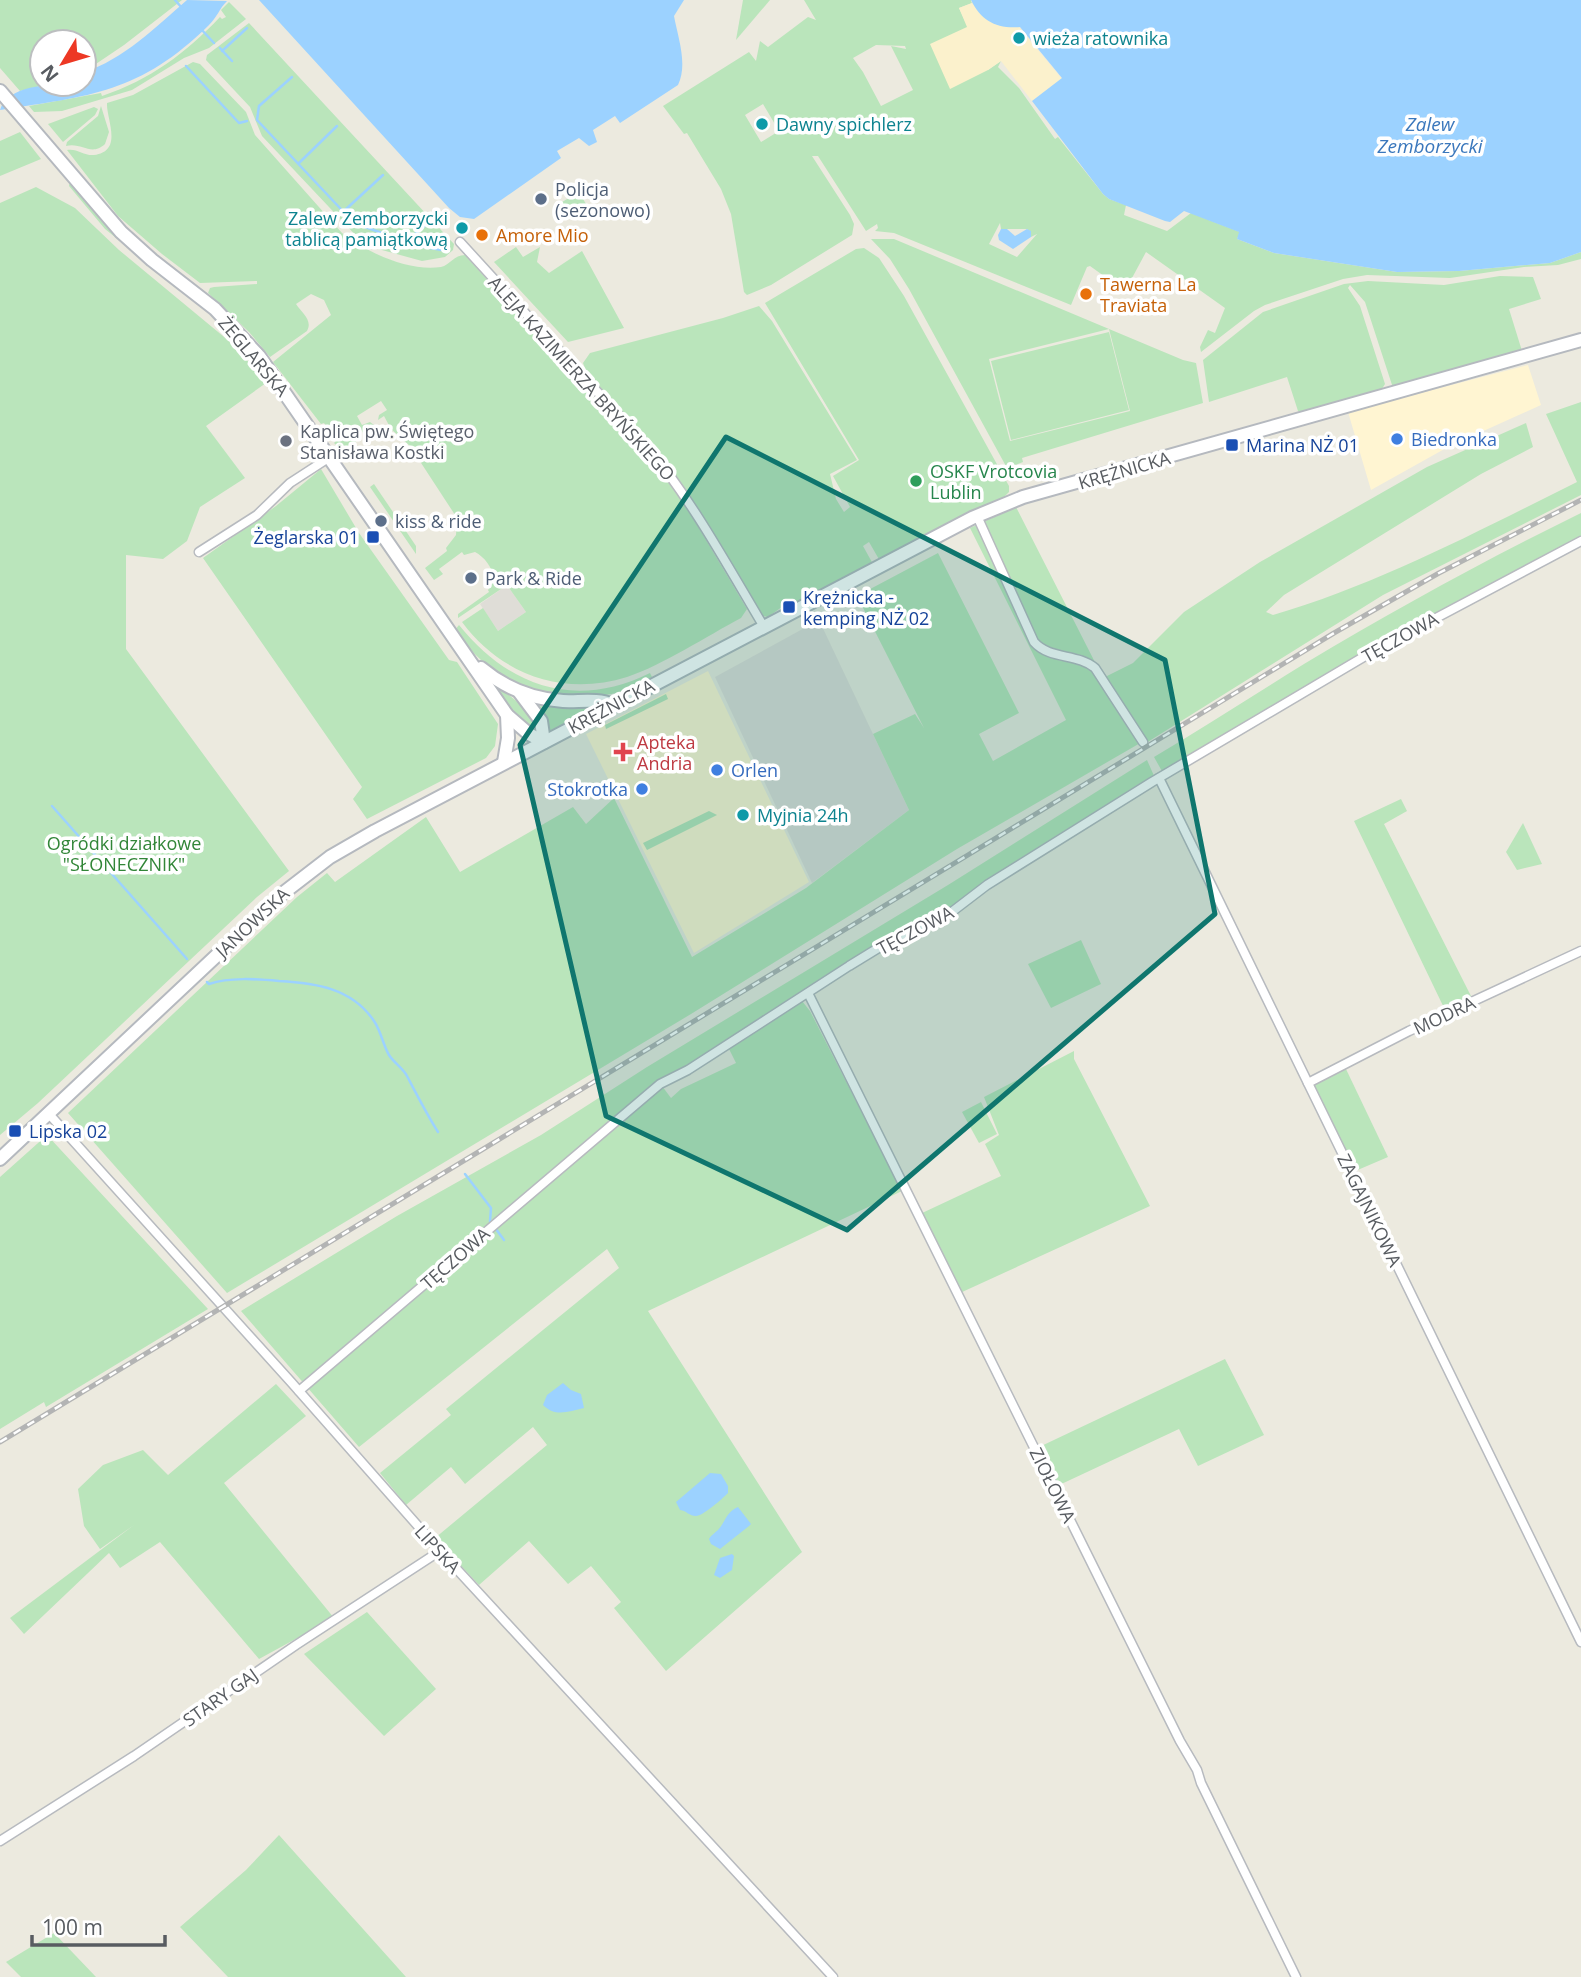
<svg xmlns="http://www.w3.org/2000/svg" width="1581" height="1977" viewBox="0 0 1581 1977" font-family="'Open Sans',sans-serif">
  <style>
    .commercial { fill: #fff5d2 }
    .industrial { fill: #dfddd7 }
    .green { fill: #bae5bb; fill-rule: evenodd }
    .sand { fill: #fbf1cc }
    .water { fill: #9cd2ff }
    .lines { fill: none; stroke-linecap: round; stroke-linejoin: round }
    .stream { stroke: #9cd2ff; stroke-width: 2.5 }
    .street-casing { stroke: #b7babf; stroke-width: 11 }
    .secondary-casing { stroke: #b5b9bf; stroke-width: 16 }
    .street { stroke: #fff; stroke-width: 8 }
    .secondary { stroke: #fff; stroke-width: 12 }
    .rail-casing { stroke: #b3b4b4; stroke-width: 5 }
    .rail { stroke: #fff; stroke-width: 2.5; stroke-dasharray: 8; stroke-linecap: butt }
    .marked { fill: #0f766e; fill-opacity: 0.2; stroke: #0f766e; stroke-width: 5; stroke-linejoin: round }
    .culture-dot { fill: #0f9aa8; stroke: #fff; stroke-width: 2.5 }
    .service-dot { fill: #5c6f8a; stroke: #fff; stroke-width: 2.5 }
    .food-dot { fill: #e8710a; stroke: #fff; stroke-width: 2.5 }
    .shop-dot { fill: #3f7fe0; stroke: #fff; stroke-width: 2.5 }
    .worship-dot { fill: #6b7280; stroke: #fff; stroke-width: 2.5 }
    .transit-dot { fill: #1a4fb4; stroke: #fff; stroke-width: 2.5 }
    .leisure-dot { fill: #2e9e5b; stroke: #fff; stroke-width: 2.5 }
    .health-dot { fill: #e0444e; stroke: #fff; stroke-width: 2.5 }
    .labels { text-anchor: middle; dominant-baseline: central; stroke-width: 7; stroke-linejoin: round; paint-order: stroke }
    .culture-label { font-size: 18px; fill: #0d838f; stroke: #fff; text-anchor: start }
    .service-label { font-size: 18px; fill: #4e5e75; stroke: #fff; text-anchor: start }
    .food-label { font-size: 18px; fill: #c56008; stroke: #fff; text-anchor: start }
    .street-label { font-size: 18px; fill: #585c61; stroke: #fff }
    .worship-label { font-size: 18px; fill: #5b616d; stroke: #fff; text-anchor: start }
    .shop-label { font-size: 18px; fill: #366cbe; stroke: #fff; text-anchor: start }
    .transit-label { font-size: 18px; fill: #164399; stroke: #fff; text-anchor: start }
    .leisure-label { font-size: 18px; fill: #27864d; stroke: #fff; text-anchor: start }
    .health-label { font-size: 18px; fill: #be3a42; stroke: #fff; text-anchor: start }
    .park-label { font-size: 18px; fill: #328638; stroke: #fff }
    .water-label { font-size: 19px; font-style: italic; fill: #3a77bc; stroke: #fff }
  </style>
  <rect width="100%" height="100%" fill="#eceadf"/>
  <g class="commercial">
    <path d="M1528,365L1541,405L1448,447L1371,490L1348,412Z"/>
    <path d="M708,671L809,882L694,953L586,734Z"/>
  </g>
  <g class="industrial">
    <path d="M507,585L526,612L498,631L480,604Z"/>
    <path d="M819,620L909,810L812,883L715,677Z"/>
  </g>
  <g class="green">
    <path d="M0,0H182L124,45L84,72V42H42V84H49L20,91L0,68Z"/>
    <path d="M743,0H770L736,40Z"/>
    <path d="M804,0H971L972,3L959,8L988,70L1001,61L998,67L1019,88L1055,139L1058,137L1103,194L1109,199L1126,205L1124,215L1167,231L1191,213L1240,232L1237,239L1274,253L1397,272L1459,271L1550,263L1581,252V259L1558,265L1524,267L1450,278L1367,275L1343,279L1265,305L1254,311L1201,352L1200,347L1208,330L1215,333L1225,308L1146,252L1125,291L1090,266L1087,267L1071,305L894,233L875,231L878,228L877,224L866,231L818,156H812L850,215L854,224L852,235L771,285L747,295L744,292L731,214L721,189L687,133L684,134L663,106L749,52L756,61L760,41L768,47L808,17L816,20ZM876,45L905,46L906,49L891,46L913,90L881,106L863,72L853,58ZM763,104L779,131L761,142L745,115ZM1000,223L1001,229H1027L1031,232V237L1037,234L1017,257L989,244Z"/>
    <path d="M229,2L246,19L209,48L184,58L132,90L62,111L34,112L29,106L101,93L102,96C150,80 186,53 220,17L222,19L226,17L221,10Z"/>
    <path d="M249,23L454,244L453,250L445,257L422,261L371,247L362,242L262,136L250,107L206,60L207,55Z"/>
    <path d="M193,62L200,64L246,112L255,135L342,233C366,252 409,272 441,267C450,265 454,255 465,255L661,472L687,508L747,609L741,618C707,636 663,665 627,677C564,697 501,675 462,622L483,608L498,631L526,612L507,585L458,618V614L489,592L488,590C500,577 488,559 475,552L464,555L462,552L439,569L443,574L434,580L425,568L447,551L446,548L456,535L457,518L410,446L391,429L384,416L378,420L379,415L387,410L381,401L357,416L362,425L370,422L374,425L376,430L365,436L360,428L351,434L356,442L350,447L351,449L343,451L334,443L336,441L324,423L321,424L273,362L331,315L324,300L311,294L296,304C302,313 313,320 307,331L270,357L249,332L208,293L210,288L214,287L257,284V281L200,283L162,254L118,216L67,150C77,148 84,156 94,155C124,151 106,119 107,103L133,95Z"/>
    <path d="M101,106L109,132L105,144C91,157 82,142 66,146L67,142L98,116Z"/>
    <path d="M94,107L98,109L95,115L63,142L48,124Z"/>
    <path d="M20,132L41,159L0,176V141Z"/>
    <path d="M70,181L227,327L262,368L216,318L105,229L69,186Z"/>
    <path d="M36,187L75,208L119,250L235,346L266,383L206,426L245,478L200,507L187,541L163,559L126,555V649L289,871L257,897L38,1103L0,1135V203Z"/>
    <path d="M579,192L586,204L564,217L557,205Z"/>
    <path d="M871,239H894L1183,360L1196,363L1203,403L1022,458L1023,462L1007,468L909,289L890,259ZM1109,329L1130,411L1010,441L989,359Z"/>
    <path d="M516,247L523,257L540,247L537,262L549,273L582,251L624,328L568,342L494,262Z"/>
    <path d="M864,248L879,258L904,296L1009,486V492L1001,500L880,561L869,542L863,546L873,564L788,606L786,604L768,617L763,616L691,498L650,444L586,371L583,363L590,353L723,318L759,306L772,321L857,460L830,474L836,499L844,512L850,507L833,476L859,460L765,303L856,249Z"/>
    <path d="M1500,276L1533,277L1541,299L1509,309L1522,351L1393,388L1365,302L1350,285L1348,288L1360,306L1385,384L1380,392L1307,415L1298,411L1287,377L1209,402L1203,360L1263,312L1344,284L1368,281L1444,285Z"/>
    <path d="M1109,332L1129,410L1011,440L991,361Z"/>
    <path d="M1581,402V495L1383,595L1146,743L1142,742L957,849L691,1014L227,1293L68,1113L297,897L327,873L335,882L426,817L460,872L573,807L586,824L614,798L692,957L806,888L909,810L873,734L915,714L924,728L857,596L938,553L1019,713L979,734L993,761L1066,720L970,528L1016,507L1103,678L1133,663L1184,612L1260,562L1427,467L1526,423L1533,447L1481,474L1284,595L1266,612L1273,615C1379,584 1478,531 1577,482L1546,414Z"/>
    <path d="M321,469L359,533L449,660L457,662L498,724L495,746L486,758L367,819L353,799L362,787L203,558L276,506Z"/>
    <path d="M374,484L416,546V554L370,487Z"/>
    <path d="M1581,513V538L1373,647L1338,670L1163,773L1154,757C1204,727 1254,695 1304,664C1394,610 1487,559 1581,513Z"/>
    <path d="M459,625C509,687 575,710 650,673L652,677C642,681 632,687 622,691C608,696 594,696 579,696C522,696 489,674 454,631Z"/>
    <path d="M496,683C510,699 532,708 538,730L535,733L512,713L492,685Z"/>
    <path d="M666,694L668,699L606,729L605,725Z"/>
    <path d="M528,697L594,706V708L550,731Z"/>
    <path d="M1147,760L1155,778L1072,827L951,908L879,945L766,1014L717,1049L659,1082L671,1098L681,1089L736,1063L728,1047L802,1001L810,1011L902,1191L648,1311L802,1552L666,1671L614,1608L621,1602L591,1566L568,1584L529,1541L479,1585L435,1538L547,1445L533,1427L465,1484L451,1467L406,1505L380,1473L451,1415L446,1409L619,1268L607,1249L359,1447L241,1311L397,1216L541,1135L647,1067L948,885Z"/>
    <path d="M1401,799L1407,811L1384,824L1473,1000L1446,1012L1354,821Z"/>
    <path d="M709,811L717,815L647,850L643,843Z"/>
    <path d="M1523,823L1542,864L1517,870L1506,852Z"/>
    <path d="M1081,940L1101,984L1051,1008L1028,964Z"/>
    <path d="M1074,1051V1059L1150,1206L960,1293L920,1214L1001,1176L985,1144L999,1135L984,1097Z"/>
    <path d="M1345,1067L1388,1157L1353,1172L1314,1089L1316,1083Z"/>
    <path d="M981,1102L997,1134L979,1143L962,1112Z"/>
    <path d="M47,1135L208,1309L46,1407L44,1402L0,1429V1177Z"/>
    <path d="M1225,1359L1264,1435L1198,1466L1179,1429L1055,1487L1037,1448Z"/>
    <path d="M276,1384L306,1416L224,1483L334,1618L259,1659L160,1542L120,1568L109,1553L24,1634L10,1618L134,1525L100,1549L84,1526L78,1489L103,1465L143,1450L168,1475Z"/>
    <path d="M367,1612L436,1689L384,1736L304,1654Z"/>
    <path d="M279,1835L406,1977H228L180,1927L246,1870Z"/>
    <path d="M54,1933L96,1977H21L6,1962Z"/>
  </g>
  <path class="sand" d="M971,0H1008L1019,27L1062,79L1032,101L1001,61L988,70L950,89L930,44L967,27L959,8L972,3Z"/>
  <g class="water">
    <path d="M187,0L227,1C219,9 218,16 209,25C140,93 90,96 0,110C8,82 61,84 84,84V72C123,60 157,26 187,0Z"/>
    <path d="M259,0H684L674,16C678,38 688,64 678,85L620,123L615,116L593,130L597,142L589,146L579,138L557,151L561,158L474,219L460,217L449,208Z"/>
    <path d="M971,0H1581V252L1550,263L1459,271L1397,272L1274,253L1237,239L1239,232L1184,211L1170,222L1165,221L1109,199L1103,194L1032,101L1062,78L1020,27C997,29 981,21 971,0Z"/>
    <path d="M1001,229H1007L1015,236L1027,229L1031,231V237L1013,249L999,240L998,235Z"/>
    <path d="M563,1383L571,1390L581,1394L584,1408C569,1411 556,1418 543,1405L547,1395Z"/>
    <path d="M710,1473L721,1474L728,1486V1493C722,1499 703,1516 696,1516C689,1516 687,1511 680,1510L676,1502Z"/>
    <path d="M738,1507L751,1524L749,1526L720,1549L711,1544L709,1539C711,1535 715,1533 718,1530C726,1521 726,1512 738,1507Z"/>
    <path d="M732,1554L734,1556L732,1570L720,1578L714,1575L720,1558Z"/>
  </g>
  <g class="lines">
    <g class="stream">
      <path d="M175,0L182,8"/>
      <path d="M201,29L214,43"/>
      <path d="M220,48L232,61"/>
      <path d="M222,51L247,28"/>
      <path d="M186,66L239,123L247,121"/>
      <path d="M292,77L259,106L257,120L354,223L418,246L448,251"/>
      <path d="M299,163L337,126"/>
      <path d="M344,211L383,175"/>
      <path d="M407,241L428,223"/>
      <path d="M52,806L187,959"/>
      <path d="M207,982L209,984C230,977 257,979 279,981C315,983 352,988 374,1021C381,1031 383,1045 389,1055C394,1063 403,1068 407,1076C417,1095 426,1113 438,1132"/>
      <path d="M465,1174L491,1208L490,1221L504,1240"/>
    </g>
    <g class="street-casing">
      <g id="street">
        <path d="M460,242L647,446C693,502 727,565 764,627"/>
        <path d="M977,516L1034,642C1050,660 1077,653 1095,668L1143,742"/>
        <path d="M199,552L257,515L290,483L330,457"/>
        <path d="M1159,778L1581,1642"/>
        <path d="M808,993L1180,1741L1197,1770L1201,1783L1296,1977"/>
        <path d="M1308,1083L1409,1031L1581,951"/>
        <path d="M49,1114L291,1382L440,1551L833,1977"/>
        <path d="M299,1391L660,1084L688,1070L849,966L880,947L953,911L987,885L1152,782L1372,652L1581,541"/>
        <path d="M0,1841L134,1756L296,1645L440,1551"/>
      </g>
    </g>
    <g class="secondary-casing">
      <g id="secondary">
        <path d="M0,91L121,232L152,260L215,309L259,356L507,715L529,734L544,742"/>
        <path d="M481,668C505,688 531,699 563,701C579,702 597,698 613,705"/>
        <path d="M520,693L541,721L544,742"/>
        <path d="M504,762L508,738L507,715"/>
        <path d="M0,1159L282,894L330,857L375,831L972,518L1023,497L1581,340"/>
      </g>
    </g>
    <use href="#street" class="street"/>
    <use href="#secondary" class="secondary"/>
    <g class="rail-casing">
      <path id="rail" d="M0,1442L1334,633L1439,573L1581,500"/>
    </g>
    <use href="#rail" class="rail"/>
  </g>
  <path class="marked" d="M726,437L1165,660L1215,914L847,1230L606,1116L520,745Z"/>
  <g class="culture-dot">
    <circle cx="1019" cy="38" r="7"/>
    <circle cx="762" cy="124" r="7"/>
    <circle cx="462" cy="228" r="7"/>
    <circle cx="743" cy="815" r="7"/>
  </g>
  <g class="service-dot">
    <circle cx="541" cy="199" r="7"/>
    <circle cx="381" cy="521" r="7"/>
    <circle cx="471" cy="578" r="7"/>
  </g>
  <g class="food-dot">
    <circle cx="482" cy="235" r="7"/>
    <circle cx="1086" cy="294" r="7"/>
  </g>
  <g class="shop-dot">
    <circle cx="1397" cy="439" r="7"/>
    <circle cx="717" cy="770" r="7"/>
    <circle cx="642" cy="789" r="7"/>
  </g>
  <circle class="worship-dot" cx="286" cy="441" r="7"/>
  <g class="transit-dot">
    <rect x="1225" y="438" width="14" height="14" rx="3.5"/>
    <rect x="366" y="530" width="14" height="14" rx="3.5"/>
    <rect x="782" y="600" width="14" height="14" rx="3.5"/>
    <rect x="8" y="1124" width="14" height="14" rx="3.5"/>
  </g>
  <circle class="leisure-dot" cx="916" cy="481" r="7"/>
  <path class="health-dot" d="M619.5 741.5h7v7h7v7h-7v7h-7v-7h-7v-7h7z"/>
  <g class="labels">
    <g class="culture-label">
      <text x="1033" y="38">wieża ratownika</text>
      <text x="776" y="124">Dawny spichlerz</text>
      <text x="448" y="218" text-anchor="end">Zalew Zemborzycki<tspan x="448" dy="21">tablicą pamiątkową</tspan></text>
      <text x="757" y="815">Myjnia 24h</text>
    </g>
    <g class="service-label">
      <text x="555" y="189">Policja<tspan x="555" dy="21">(sezonowo)</tspan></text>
      <text x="395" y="521">kiss &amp; ride</text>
      <text x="485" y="578">Park &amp; Ride</text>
    </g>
    <g class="food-label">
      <text x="496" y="235">Amore Mio</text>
      <text x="1100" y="284">Tawerna La<tspan x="1100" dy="21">Traviata</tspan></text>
    </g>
    <g class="street-label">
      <text transform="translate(254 356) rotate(50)">ŻEGLARSKA</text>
      <text transform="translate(582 378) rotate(48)">ALEJA KAZIMIERZA BRYŃSKIEGO</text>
      <text transform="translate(1124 470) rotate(-16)">KRĘŻNICKA</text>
      <text transform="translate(1400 637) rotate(-29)">TĘCZOWA</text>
      <text transform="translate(611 706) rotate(-28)">KRĘŻNICKA</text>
      <text transform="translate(252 922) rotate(-43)">JANOWSKA</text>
      <text transform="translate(915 930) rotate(-28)">TĘCZOWA</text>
      <text transform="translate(1444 1015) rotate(-25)">MODRA</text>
      <text transform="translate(1370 1210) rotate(64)">ZAGAJNIKOWA</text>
      <text transform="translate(455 1258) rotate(-41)">TĘCZOWA</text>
      <text transform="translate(1053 1485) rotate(64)">ZIOŁOWA</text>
      <text transform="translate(438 1549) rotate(48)">LIPSKA</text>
      <text transform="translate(220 1697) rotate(-35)">STARY GAJ</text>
    </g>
    <g class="worship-label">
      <text x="300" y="431">Kaplica pw. Świętego<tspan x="300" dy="21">Stanisława Kostki</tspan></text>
    </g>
    <g class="shop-label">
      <text x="1411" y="439">Biedronka</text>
      <text x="731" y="770">Orlen</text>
      <text x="628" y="789" text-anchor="end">Stokrotka</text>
    </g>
    <g class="transit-label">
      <text x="1246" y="445">Marina NŻ 01</text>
      <text x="359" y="537" text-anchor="end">Żeglarska 01</text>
      <text x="803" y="597">Krężnicka -<tspan x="803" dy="21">kemping NŻ 02</tspan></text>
      <text x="29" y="1131">Lipska 02</text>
    </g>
    <g class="leisure-label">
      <text x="930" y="471">OSKF Vrotcovia<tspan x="930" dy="21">Lublin</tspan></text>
    </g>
    <g class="health-label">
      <text x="637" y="742">Apteka<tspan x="637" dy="21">Andria</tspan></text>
    </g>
    <g class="park-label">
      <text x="124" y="843">Ogródki działkowe<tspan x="124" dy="21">"SŁONECZNIK"</tspan></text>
    </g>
    <g class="water-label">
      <text x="1430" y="124">Zalew<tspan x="1430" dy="22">Zemborzycki</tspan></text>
    </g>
  </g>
  <g transform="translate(63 63) rotate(232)"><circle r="33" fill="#ffffff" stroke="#bcbec0" stroke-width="2"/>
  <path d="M0-5L12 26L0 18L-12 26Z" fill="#ed3824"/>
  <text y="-10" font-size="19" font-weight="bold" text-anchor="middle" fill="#585c61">N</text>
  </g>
  <path d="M32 1935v10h133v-10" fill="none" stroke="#585c61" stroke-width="3.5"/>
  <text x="42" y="1935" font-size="21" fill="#585c61" stroke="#ffffff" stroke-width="5" paint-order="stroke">100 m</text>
</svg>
